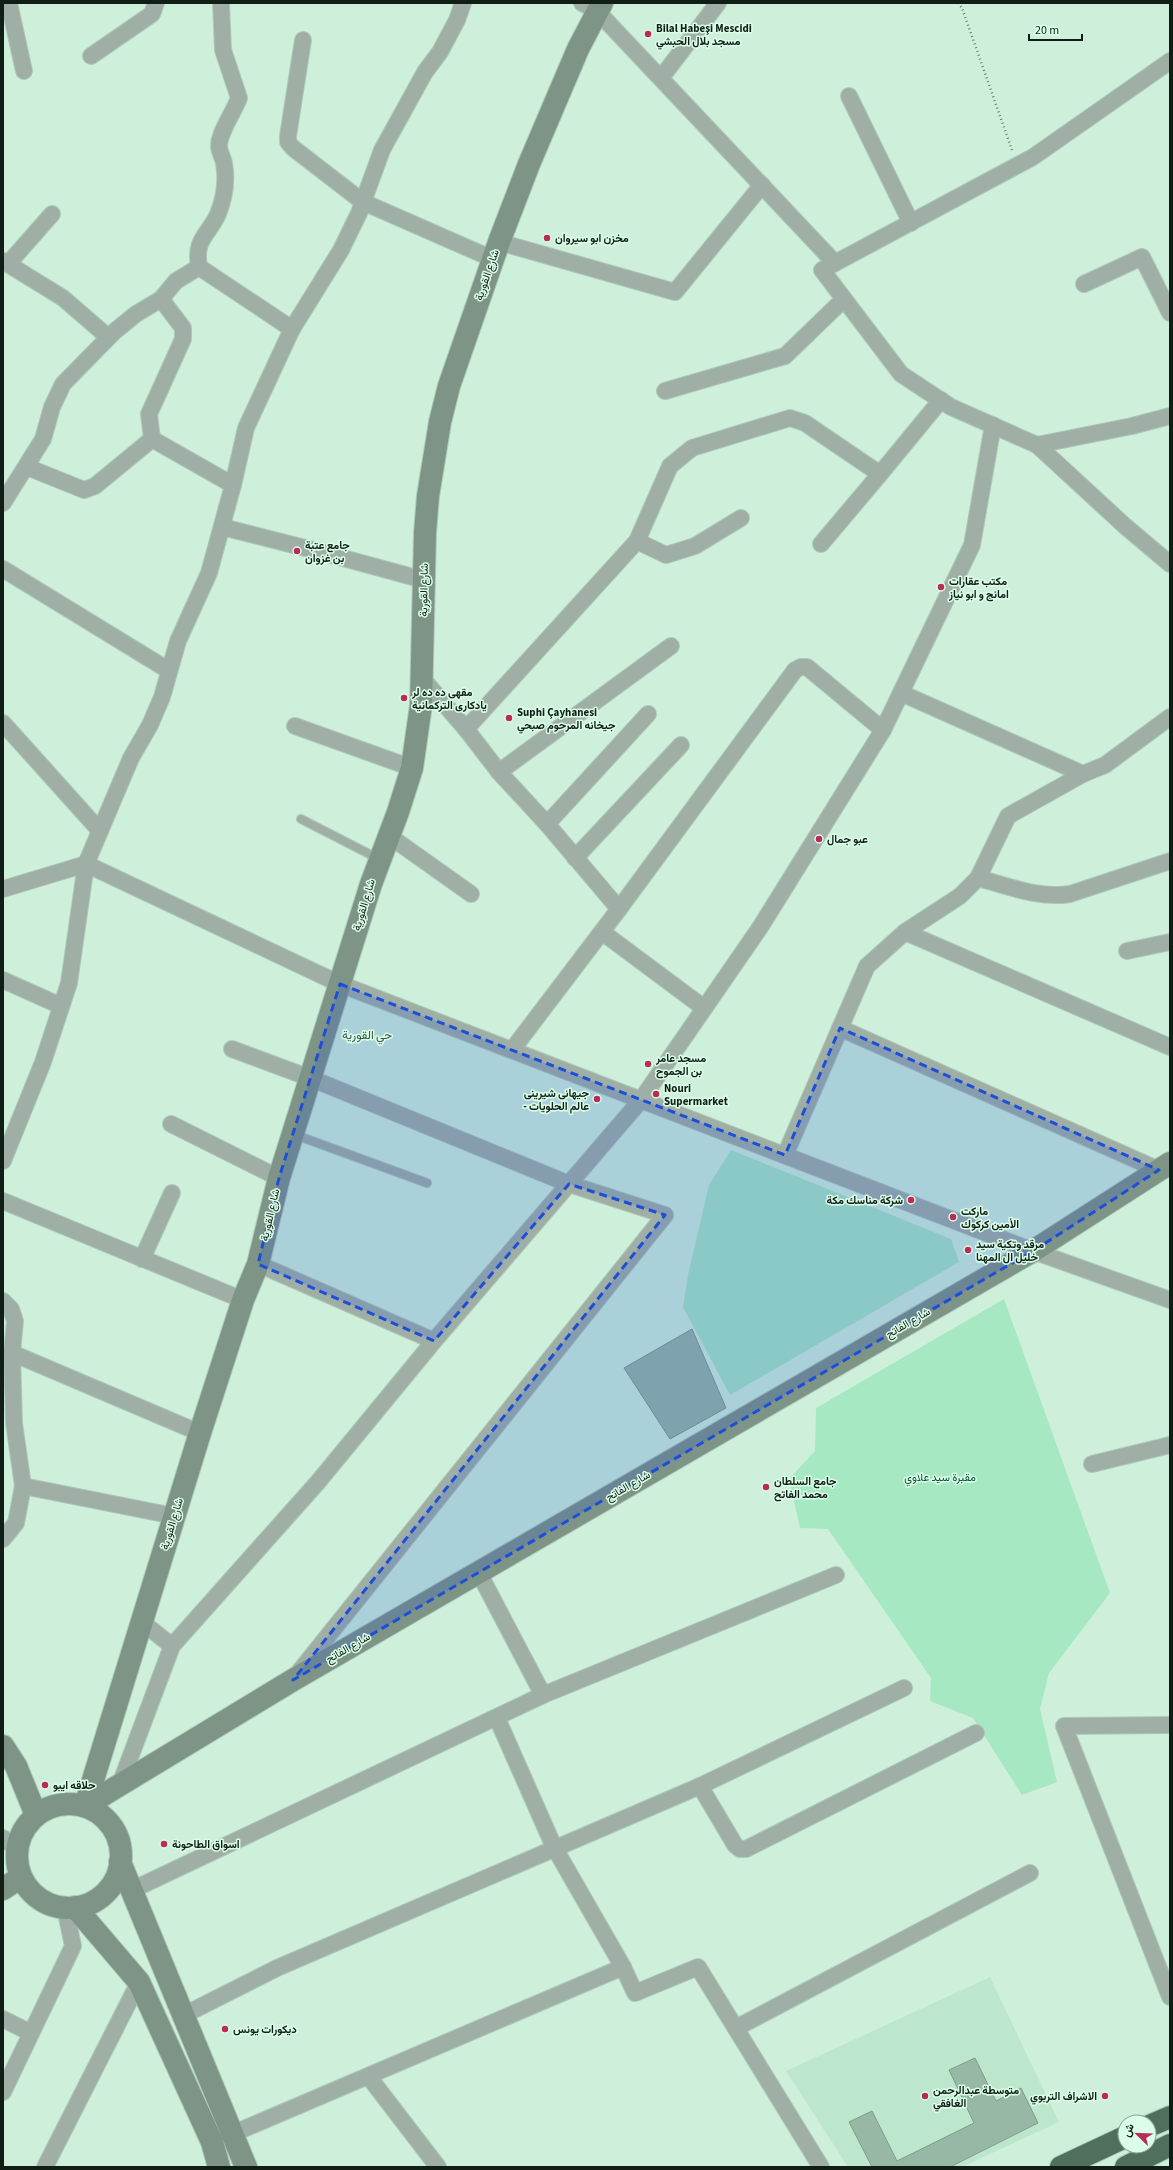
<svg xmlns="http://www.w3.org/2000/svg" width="1173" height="2170" viewBox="0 0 1173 2170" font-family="'Source Sans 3',Vazirmatn,sans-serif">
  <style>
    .built { fill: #bde7cd }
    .green { fill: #a6e8c1 }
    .building { fill: #97b8a4; stroke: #7d9e8a }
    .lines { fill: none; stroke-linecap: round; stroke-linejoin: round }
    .lane-casing { stroke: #accab8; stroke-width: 10 }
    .street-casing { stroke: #accab8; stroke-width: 18 }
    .secondary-casing { stroke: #accab8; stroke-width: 24 }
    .highway-casing { stroke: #accab8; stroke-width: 24 }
    .path { stroke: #6a8072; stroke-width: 2.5; stroke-dasharray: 1 3; stroke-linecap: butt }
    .lane { stroke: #a0afa6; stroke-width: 8 }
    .street { stroke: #a0afa6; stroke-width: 16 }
    .secondary { stroke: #7e9486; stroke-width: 22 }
    .highway { stroke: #506f5d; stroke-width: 22 }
    .marked { fill: #1d4ed8; fill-opacity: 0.2; stroke: #1d4ed8; stroke-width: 3; stroke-dasharray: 8 5; stroke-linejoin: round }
    .poi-dot { fill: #ba2b57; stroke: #dbfee8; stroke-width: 1.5 }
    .labels { text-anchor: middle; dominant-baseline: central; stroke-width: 3; stroke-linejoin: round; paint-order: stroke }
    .poi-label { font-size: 11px; font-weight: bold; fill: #111e16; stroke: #dbfee8; text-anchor: start }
    .street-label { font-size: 11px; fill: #111e16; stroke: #dbfee8 }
    .park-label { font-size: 11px; fill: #035131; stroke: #dbfee8 }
    .neighbourhood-label { font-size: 12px; fill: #365442; stroke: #dbfee8 }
  </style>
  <rect width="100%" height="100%" fill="#cef0db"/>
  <path class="built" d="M990,1977L1059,2122L962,2167H848L786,2071Z"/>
  <g class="green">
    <path d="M731,1150L951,1239L959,1262L730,1395L683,1307L688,1275L709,1185Z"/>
    <path d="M1004,1299L1110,1593L1049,1673L1040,1709L1057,1782L1022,1795L973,1718L930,1701L931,1678L828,1529L800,1528L789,1479L815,1451L816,1408Z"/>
  </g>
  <g class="building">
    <path d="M692,1329L726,1408L670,1439L624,1368Z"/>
    <path d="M975,2058L996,2101L1021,2088L1038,2123L950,2167H872L849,2122L872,2111L897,2161L974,2123L949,2070Z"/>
  </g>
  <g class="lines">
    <g class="lane-casing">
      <g id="lane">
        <path d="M301,819L379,859"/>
        <path d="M293,1134L427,1183"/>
      </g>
    </g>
    <g class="street-casing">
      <g id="street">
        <path d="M9,3L24,71"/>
        <path d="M582,3L597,11L835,263"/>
        <path d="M303,40L288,136V142L293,148L363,202L493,259"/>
        <path d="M91,56L152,14L156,3"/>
        <path d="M1170,61L1033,157L822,270L901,374L951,407L1037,445L1125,526L1170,564"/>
        <path d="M661,78L718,3"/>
        <path d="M849,96L911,223"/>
        <path d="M499,242L675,292L762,185"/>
        <path d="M3,261L63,298L108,337"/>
        <path d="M8,264L52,214"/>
        <path d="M199,267C194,239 208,236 218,214C224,199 227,180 224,163C223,158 219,151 219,146C219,132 234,112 239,98L223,50L221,3"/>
        <path d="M1084,284L1142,257L1170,313"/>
        <path d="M292,329L341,250L359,213L382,150L425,72L440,52L457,20L463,3"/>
        <path d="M665,391L785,356L844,299"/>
        <path d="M152,439L149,414L183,339V328L161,299"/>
        <path d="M1037,445L1132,426L1170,416"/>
        <path d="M27,467L84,490L95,486L152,439L233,485"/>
        <path d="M3,503L43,439L52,407L63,384L115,331L136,314L161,299L176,281L199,267L292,329L246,428L233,485L209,573L178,641L162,697L150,725L131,758L86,864L69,983L43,1062L3,1161"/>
        <path d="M222,527L317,551L424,580"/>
        <path d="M637,541L666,555L695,546L741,518"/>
        <path d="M821,544L880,474"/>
        <path d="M3,569L168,670"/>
        <path d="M421,677L466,729L499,772L547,824L619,909"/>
        <path d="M901,693L1083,774"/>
        <path d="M3,723L100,831"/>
        <path d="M295,726L412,768"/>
        <path d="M466,729L637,541L670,466L692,448L790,418L805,423L880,474L941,400"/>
        <path d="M499,772L671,646"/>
        <path d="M547,824L648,714"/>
        <path d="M388,835L471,894"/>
        <path d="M575,858L681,745"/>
        <path d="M978,878C1008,886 1039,899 1070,894L1170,861"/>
        <path d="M3,889L86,864L340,984L1033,1251L1170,1300"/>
        <path d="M602,932L704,1008"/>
        <path d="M905,932L1170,1047"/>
        <path d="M1127,951L1170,942"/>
        <path d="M3,980L61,1006"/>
        <path d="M840,1028L1159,1170"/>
        <path d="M232,1049L310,1078L569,1184L665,1215L299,1672"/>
        <path d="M512,1050L619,909L795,670L801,667H807L883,730"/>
        <path d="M171,1124L279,1178"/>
        <path d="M785,1155L867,966L905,932L960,896L978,878L1008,816L1083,774L1105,765L1170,717"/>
        <path d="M3,1201L243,1300"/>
        <path d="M142,1259L172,1193"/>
        <path d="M258,1264L434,1341"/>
        <path d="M3,1301L11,1309L15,1321L12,1353L14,1423L23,1486L16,1523L3,1539"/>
        <path d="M12,1353L200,1433"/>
        <path d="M1092,1464L1170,1445"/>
        <path d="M23,1486L174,1516"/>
        <path d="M479,1573L543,1695"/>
        <path d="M142,1622L172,1646"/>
        <path d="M497,1718L554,1847L623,1967L635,1993L698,1967L821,2167"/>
        <path d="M1170,1725L1064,1726L1170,1997"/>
        <path d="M700,1786L735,1845L740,1849H746L976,1733"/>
        <path d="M119,1787L172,1646L318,1482L434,1341L641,1100L761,926L883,730L972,545L993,425"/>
        <path d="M3,1838L17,1849"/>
        <path d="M132,1890L543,1695L836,1575"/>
        <path d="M184,2015L277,1968L700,1786L904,1688"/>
        <path d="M3,2019L31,2033"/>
        <path d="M736,2028L1030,1873"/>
        <path d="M369,2077L438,2167"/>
        <path d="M3,2092L73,1946L65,1908"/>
        <path d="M232,2134L623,1967"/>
        <path d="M45,2167L139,1982"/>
      </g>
    </g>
    <g class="secondary-casing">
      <g id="secondary">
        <path d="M3,1746L16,1766L36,1815"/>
        <circle cx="69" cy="1856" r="52"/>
        <path d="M85,1806L200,1433L243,1300L258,1264L279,1178L371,884L398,812L412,768L421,705L425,533L428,496L440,422L449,386L499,242L529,164L578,49L602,3"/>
        <path d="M85,1806L293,1680L1033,1251L1170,1163"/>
        <path d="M120,1862L246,2167"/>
        <path d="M3,1889L21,1877"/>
        <path d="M75,1907L139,1982L212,2142L219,2167"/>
      </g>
    </g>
    <g class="highway-casing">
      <g id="highway">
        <path d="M1149,2126L1170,2117"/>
        <path d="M1061,2167L1125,2137"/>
        <path d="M1126,2167L1170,2145"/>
      </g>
    </g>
    <path class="path" d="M958,3L962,8L1012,150"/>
    <use href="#lane" class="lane"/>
    <use href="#street" class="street"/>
    <use href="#secondary" class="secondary"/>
    <use href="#highway" class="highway"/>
  </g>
  <path class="marked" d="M340,984L785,1155L840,1028L1159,1170L1033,1251L293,1680L665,1215L569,1184L434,1341L258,1264L279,1178Z"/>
  <g class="poi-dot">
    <circle cx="648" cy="34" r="4"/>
    <circle cx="547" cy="238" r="4"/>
    <circle cx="297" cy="551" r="4"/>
    <circle cx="941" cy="587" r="4"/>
    <circle cx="404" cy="698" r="4"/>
    <circle cx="509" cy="718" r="4"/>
    <circle cx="819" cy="839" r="4"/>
    <circle cx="648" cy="1064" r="4"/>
    <circle cx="656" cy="1094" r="4"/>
    <circle cx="597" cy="1099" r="4"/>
    <circle cx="911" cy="1200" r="4"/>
    <circle cx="953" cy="1217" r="4"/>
    <circle cx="968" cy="1250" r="4"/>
    <circle cx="766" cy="1487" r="4"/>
    <circle cx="45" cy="1785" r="4"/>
    <circle cx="164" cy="1844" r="4"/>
    <circle cx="225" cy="2029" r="4"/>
    <circle cx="925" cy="2096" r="4"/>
    <circle cx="1105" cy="2096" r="4"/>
  </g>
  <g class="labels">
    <g class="poi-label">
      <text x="656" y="28">Bilal Habeşi Mescidi<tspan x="656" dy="13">مسجد بلال الحبشي</tspan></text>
      <text x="555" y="238">مخزن ابو سيروان</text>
      <text x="305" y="545">جامع عتبة<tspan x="305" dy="13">بن غزوان</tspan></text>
      <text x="949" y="581">مكتب عقارات<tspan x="949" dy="13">امانج و ابو نياز</tspan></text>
      <text x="412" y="692">مقهى ده ده لر<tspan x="412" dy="13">يادكارى التركمانية</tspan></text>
      <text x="517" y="712">Suphi Çayhanesi<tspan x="517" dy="13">جيخانه المرحوم صبحي</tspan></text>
      <text x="827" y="839">عبو جمال</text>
      <text x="656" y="1058">مسجد عامر<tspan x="656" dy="13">بن الجموح</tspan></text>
      <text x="664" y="1088">Nouri<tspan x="664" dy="13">Supermarket</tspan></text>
      <text x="589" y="1093" text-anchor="end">جیهانی شیرینی<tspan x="589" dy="13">- عالم الحلويات</tspan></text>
      <text x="903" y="1200" text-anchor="end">شركة مناسك مكة</text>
      <text x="961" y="1211">ماركت<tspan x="961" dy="13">الأمين كركوك</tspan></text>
      <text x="976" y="1244">مرقد وتكية سيد<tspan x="976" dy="13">خليل ال المهنا</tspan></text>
      <text x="774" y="1481">جامع السلطان<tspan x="774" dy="13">محمد الفاتح</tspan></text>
      <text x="53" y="1785">حلاقه ايبو</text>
      <text x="172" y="1844">اسواق الطاحونة</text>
      <text x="233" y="2029">ديكورات يونس</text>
      <text x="933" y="2090">متوسطة عبدالرحمن<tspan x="933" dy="13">الغافقي</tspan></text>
      <text x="1097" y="2096" text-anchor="end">الاشراف التربوي</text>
    </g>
    <g class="street-label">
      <text transform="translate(487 275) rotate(-71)">شارع القورية</text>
      <text transform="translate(424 590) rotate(-89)">شارع القورية</text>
      <text transform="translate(364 905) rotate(-73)">شارع القورية</text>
      <text transform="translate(270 1215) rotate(-77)">شارع القورية</text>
      <text transform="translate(908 1323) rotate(-30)">شارع الفاتح</text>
      <text transform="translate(628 1486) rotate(-30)">شارع الفاتح</text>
      <text transform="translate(172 1524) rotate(-73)">شارع القورية</text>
      <text transform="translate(348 1648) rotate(-30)">شارع الفاتح</text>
    </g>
    <g class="park-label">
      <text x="940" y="1477">مقبرة سيد علاوي</text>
    </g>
    <g class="neighbourhood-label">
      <text x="367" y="1035">حي القورية</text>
    </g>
  </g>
  <rect width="1173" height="2170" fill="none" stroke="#111e16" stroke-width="8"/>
  <g transform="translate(1137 2134) rotate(293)"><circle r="19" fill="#dbfee8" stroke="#8aa494"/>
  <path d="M0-3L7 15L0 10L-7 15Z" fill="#ba2b57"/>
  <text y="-6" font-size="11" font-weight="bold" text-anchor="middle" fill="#111e16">ش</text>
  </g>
  <path d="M1029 34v6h53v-6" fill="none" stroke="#111e16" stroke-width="2"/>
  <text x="1035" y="34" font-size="12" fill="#111e16" stroke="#dbfee8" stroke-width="3" paint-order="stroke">20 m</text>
</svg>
